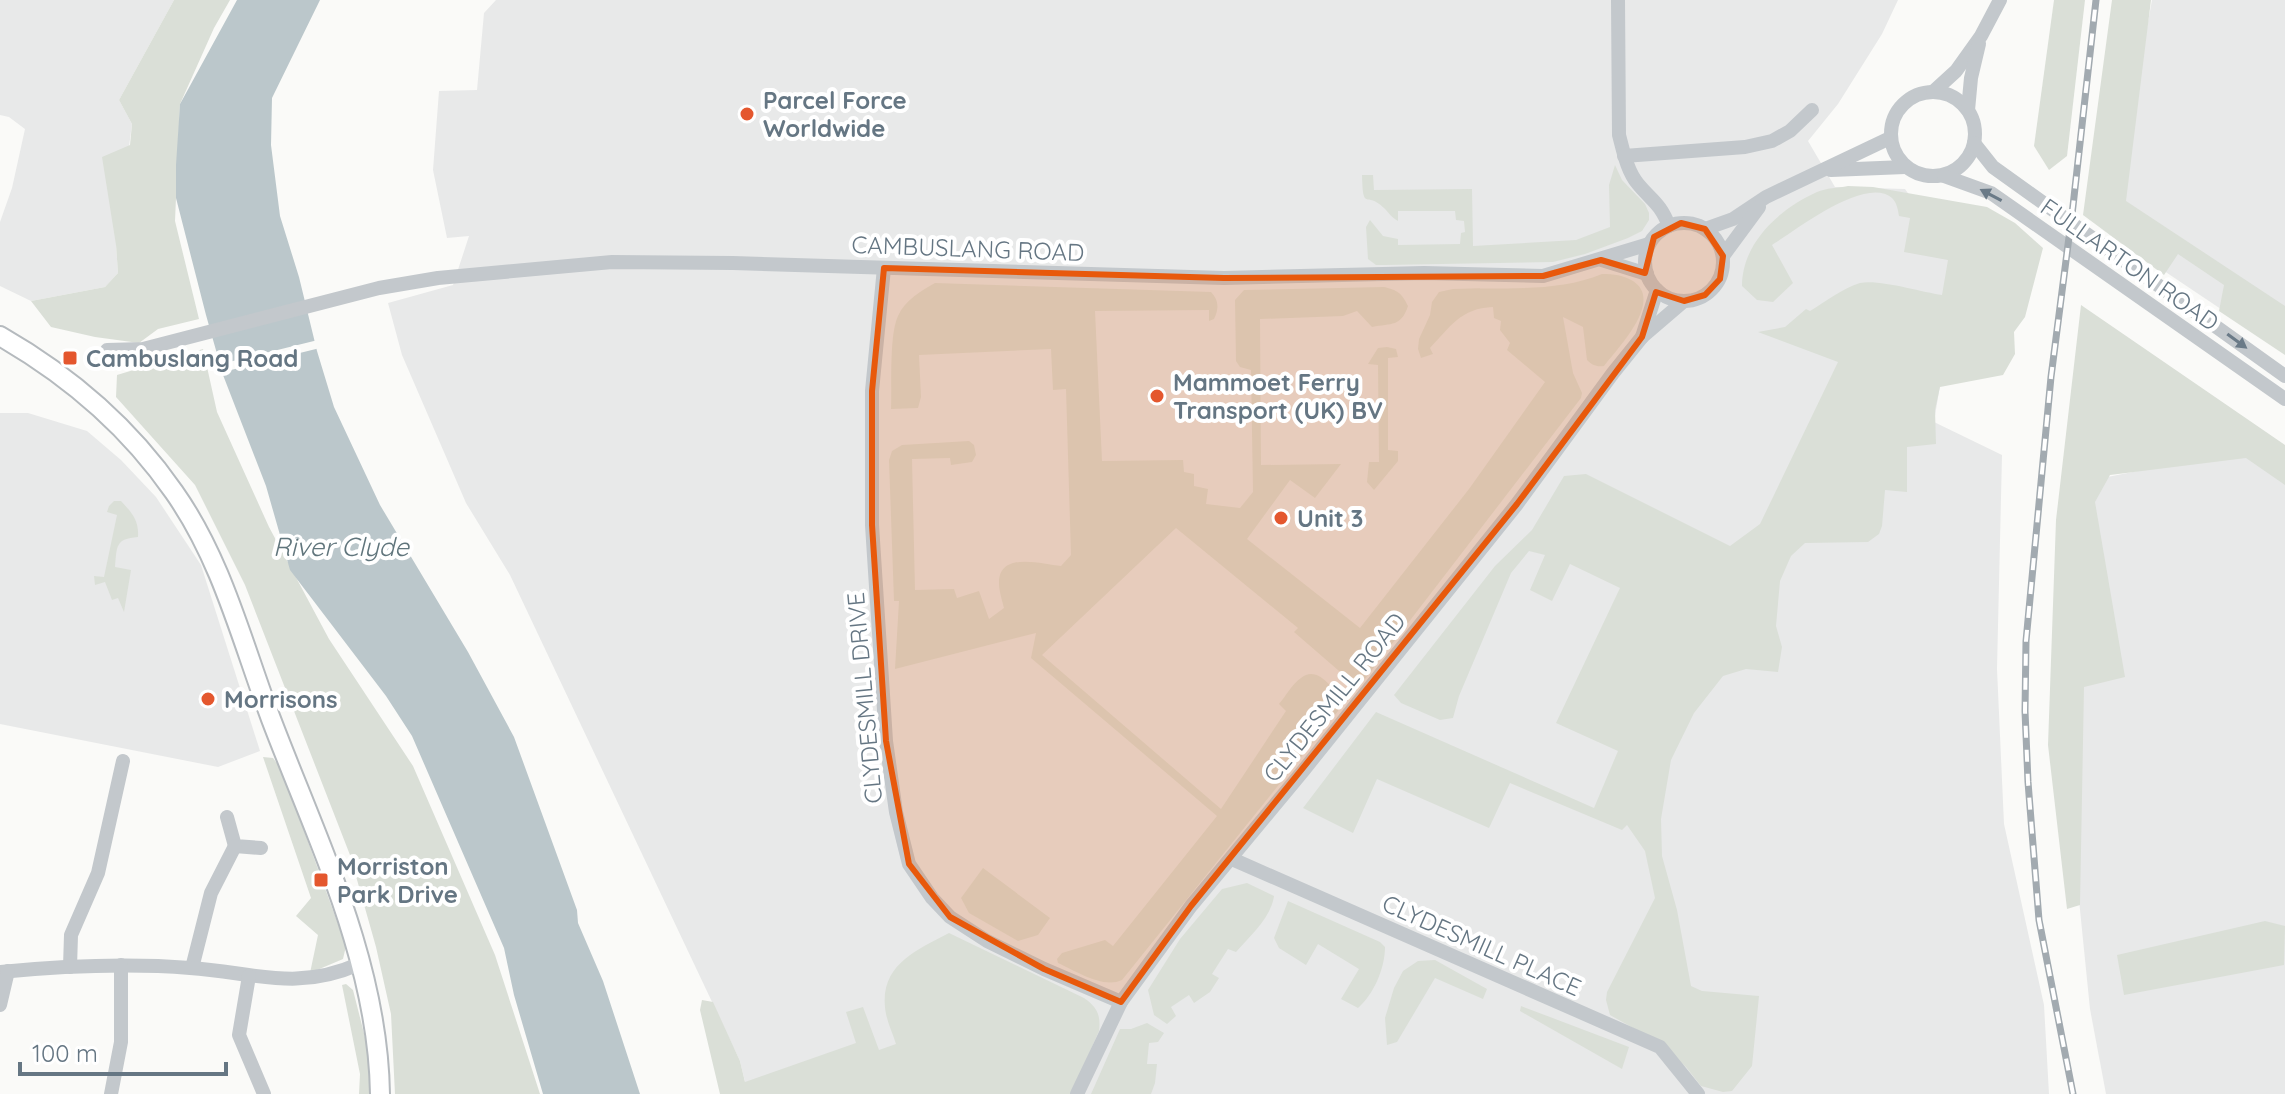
<svg xmlns="http://www.w3.org/2000/svg" width="2285" height="1094" viewBox="0 0 2285 1094" font-family="Quicksand,sans-serif">
  <style>
    .built { fill: #e8e9e9 }
    .green { fill: #dadfd7 }
    .water { fill: #bbc7cb }
    .pier { fill: #fafaf8 }
    .lines { fill: none; stroke-linecap: round; stroke-linejoin: round }
    .major-casing { stroke: #b5babe; stroke-width: 22 }
    .minor { stroke: #c3c8cc; stroke-width: 14 }
    .major { stroke: #fff; stroke-width: 18 }
    .rail-casing { stroke: #a2aab0; stroke-width: 7 }
    .rail { stroke: #fff; stroke-width: 4; stroke-dasharray: 12; stroke-linecap: butt }
    .oneway { fill: #6a7a87 }
    .marked { fill: #e8590c; fill-opacity: 0.2; stroke: #e8590c; stroke-width: 6; stroke-linejoin: round }
    .poi-dot { fill: #e4572e; stroke: #fff; stroke-width: 3 }
    .labels { text-anchor: middle; dominant-baseline: central; stroke-width: 8; stroke-linejoin: round; paint-order: stroke }
    .poi-label { font-size: 24px; font-weight: bold; fill: #657683; stroke: #fff; text-anchor: start }
    .street-label { font-size: 24px; fill: #657683; stroke: #fff }
    .water-label { font-size: 26px; font-style: italic; fill: #60757c; stroke: #fff }
  </style>
  <rect width="100%" height="100%" fill="#fafaf8"/>
  <g class="built">
    <path d="M0,0H174L119,100L132,124L116,245L118,273L105,287L31,301L0,286V222L12,188L25,129L9,117L0,115Z"/>
    <path d="M496,0H1898L1882,34L1838,104L1808,141L1835,187L1905,189L1925,217L1961,256L1934,422L2002,455L1997,669L2004,824L2044,1005L2049,1094H748L740,1061L510,575L466,503L402,355L388,303L453,285L469,236L447,238L433,170L439,91L477,90L484,13Z"/>
    <path d="M2152,0H2285V352L2109,234Z"/>
    <path d="M0,413H28L87,431L121,460L156,497L201,565L260,751L218,767L0,724Z"/>
    <path d="M2254,448L2285,470V1094H2106L2090,1009L2065,761L2072,484Z"/>
  </g>
  <g class="green">
    <path d="M174,0H230L214,28L180,104L175,221L199,319L158,329L139,343L95,337L51,327L31,301L105,287L118,273L116,245L102,157L130,145L132,124L119,100Z"/>
    <path d="M2054,0H2085L2067,156L2049,170L2034,146Z"/>
    <path d="M2112,0H2151L2126,201L2285,306V355L2219,311L2224,285L2178,254L2164,275L2083,215Z"/>
    <path d="M1615,165L1622,180L1645,204L1649,213V220L1642,231L1628,238L1585,254L1553,262L1384,265H1376L1368,259L1366,227L1370,220L1383,236L1398,239V245L1460,244L1461,233L1465,232L1464,221L1456,220L1455,211H1398V221C1391,217 1389,213 1384,208C1366,190 1363,213 1362,175H1373L1374,190L1472,189L1473,246L1576,240L1610,227L1609,185Z"/>
    <path d="M1848,186L1873,187L1987,207L2015,223L2043,248L2025,317L2014,332L2015,354L2003,375L1940,387L1935,410L1936,444L1907,447V492L1885,490L1882,526L1879,534L1868,542L1805,543L1791,556L1780,581L1776,626L1782,647L1778,672L1746,669L1723,676L1694,713L1671,760L1661,819L1662,856L1677,910L1691,986L1702,991L1759,996L1752,1066L1732,1091L1723,1092L1701,1086L1686,1067L1660,1043L1610,1015L1606,1000L1607,992L1655,898L1645,851L1627,825L1622,830L1510,783L1489,828L1377,779L1353,833L1303,808L1376,712L1594,808L1618,751L1556,723L1620,588L1570,564L1552,601L1530,590L1545,555L1529,551L1511,573L1459,696L1453,718L1440,720L1401,703L1394,695L1495,566L1532,530L1564,476L1586,474L1730,546L1760,524L1838,362L1758,332L1785,327L1806,309L1810,311C1825,302 1843,288 1860,283C1879,279 1921,292 1942,295L1948,260L1904,252L1910,218L1899,216C1898,210 1897,203 1892,198C1866,175 1796,230 1772,245L1793,283L1773,302L1757,300L1742,286C1742,243 1779,209 1817,192C1826,188 1838,188 1848,186Z"/>
    <path d="M1602,274C1614,274 1623,275 1633,281C1664,301 1618,348 1604,366C1596,367 1592,365 1587,360L1583,327L1563,317L1573,373L1582,393L1581,398L1365,679L1355,681L1346,677L1294,632L1298,628L1176,528L1042,655L1221,809L1286,711L1279,704C1286,696 1292,684 1301,678C1317,664 1336,690 1341,703L1338,711L1122,980C1103,989 1076,971 1058,963L1057,959L1062,953L1105,940L1113,946L1217,816L1031,658L1036,633L895,669L899,601H894L889,460L892,451L902,445L969,441L974,445L976,455L972,462L951,465L950,458L912,459L915,590L954,589L957,598L979,591L989,619L1004,608C1002,600 999,591 999,583C999,551 1041,564 1061,566L1071,555L1066,389L1053,390L1051,349L919,355L921,397L918,408L891,409C892,386 889,335 898,316C905,300 921,291 935,283L1211,292C1219,300 1219,309 1214,319L1209,321V310L1095,311L1102,461L1183,460L1184,472L1194,474V486L1208,489L1206,504L1240,508L1253,492L1251,370L1240,367L1236,361L1235,300L1244,290L1384,287C1397,290 1402,293 1408,306C1401,327 1392,323 1372,327L1357,311L1343,316L1260,319L1261,465L1341,464L1315,498L1290,480L1247,539L1360,628L1469,489L1545,382L1507,350L1510,343L1500,330L1501,321L1494,318L1493,307C1461,308 1450,327 1430,348L1433,354L1421,358L1418,349L1419,339L1430,315L1432,302L1439,292L1453,289C1502,287 1556,293 1602,274Z"/>
    <path d="M2081,305L2285,445V485L2246,458L2110,475L2095,502L2125,677L2084,687L2080,905L2067,909L2048,745L2056,520Z"/>
    <path d="M1387,347L1396,349L1398,357L1388,358V450L1398,451V461L1374,490L1367,482L1369,462H1379L1378,365L1368,364L1378,348Z"/>
    <path d="M203,349L217,412L269,527L329,639L413,766L495,955L540,1094H395L391,1014L376,947L350,855L245,585L195,485L116,397L117,375Z"/>
    <path d="M114,501H121C132,513 139,520 138,537C115,539 117,546 115,567L131,570L124,612L118,598L112,600L105,582L95,585L94,576L104,577L117,515L107,512L109,506Z"/>
    <path d="M263,757L273,758L282,770L346,946L343,959L310,973L318,935L296,916L311,898Z"/>
    <path d="M983,868L1050,918L1038,935L1018,941L969,913L961,898Z"/>
    <path d="M1247,883L1274,896C1271,918 1250,936 1236,952L1228,949L1212,974L1219,978L1210,992L1194,1003L1189,995L1171,1007L1176,1016L1167,1024L1154,1015L1148,990L1180,939L1222,889Z"/>
    <path d="M1288,901L1380,942L1385,947C1385,968 1374,994 1358,1008L1341,999L1359,969L1318,944L1306,965L1279,948L1274,938Z"/>
    <path d="M2265,921L2285,926L2284,965L2124,995L2117,955Z"/>
    <path d="M949,933L1084,998C1097,1007 1101,1015 1099,1031L1071,1094H720L700,1010L702,1000L713,1002L740,1061L745,1082L856,1043L846,1012L863,1007L879,1050L896,1044C893,1034 888,1024 886,1014C877,966 915,951 949,933Z"/>
    <path d="M1435,960L1487,989L1483,999L1435,978L1397,1042L1387,1045L1385,1018L1394,988L1403,971L1418,961Z"/>
    <path d="M346,984L353,990L369,1053L370,1094H359L360,1074L342,985Z"/>
    <path d="M1521,1006L1629,1047L1622,1069L1520,1011Z"/>
    <path d="M1147,1023L1164,1033L1158,1042L1149,1043L1147,1064H1157L1155,1083L1151,1094H1091L1120,1029H1131Z"/>
  </g>
  <path class="water" d="M237,0H320L272,98L271,145L280,216L299,277L317,351L334,407L380,505L468,652L514,737L577,910L578,923L603,981L640,1094H543L514,995L504,948L412,736L386,696L290,570L266,486L223,375L206,315L176,198V165L180,104Z"/>
  <path class="pier" d="M318,340L320,348L219,373L217,365Z"/>
  <g class="lines">
    <g class="major-casing">
      <path id="major" d="M0,336C68,375 129,427 174,492C222,560 242,642 271,719C317,840 378,962 380,1094"/>
    </g>
    <g class="minor">
      <path d="M1618,0L1619,135C1623,150 1627,171 1638,184C1652,201 1660,203 1669,226"/>
      <circle cx="1933" cy="134" r="42"/>
      <path d="M1933,92L1956,71L1981,36L2000,0"/>
      <path d="M1968,110L1971,78L1979,44"/>
      <path d="M1974,143L1993,167L2285,376"/>
      <path d="M1624,156L1745,147L1772,141L1790,131L1812,110"/>
      <path d="M1831,170L1905,167"/>
      <path d="M1944,176L1991,193L2285,399"/>
      <circle cx="1684" cy="262" r="39"/>
      <path d="M1705,229L1733,219L1766,197L1890,138"/>
      <path d="M1723,256L1759,207"/>
      <path d="M1602,260L1647,274"/>
      <path d="M884,268L872,391V525L886,741L896,812L909,864L932,898L950,917L987,941L1044,969L1121,1002"/>
      <path d="M1642,337L1657,290"/>
      <path d="M107,350L143,349L379,288L438,278L612,262L733,263L1224,278L1424,273L1543,276L1649,244"/>
      <path d="M227,817L235,846L261,848"/>
      <path d="M1232,859L1660,1047L1698,1094"/>
      <path d="M70,967L71,935L98,873L123,761"/>
      <path d="M192,968L211,893L235,846"/>
      <path d="M0,972C63,966 127,963 190,968C253,972 296,992 359,964"/>
      <path d="M249,976L239,1035L264,1094"/>
      <path d="M0,1005L8,971"/>
      <path d="M111,1094L121,1042V965"/>
      <path d="M1077,1094L1121,1002L1191,906L1303,771L1517,504L1613,373L1642,337L1684,301"/>
    </g>
    <use href="#major" class="major"/>
    <g class="rail-casing">
      <path id="rail" d="M2073,1094L2039,920L2028,782L2025,711L2026,641L2051,377L2073,206L2096,0"/>
    </g>
    <use href="#rail" class="rail"/>
  </g>
  <defs><path id="oneway-solid" d="M-6-.8H1V-3.2L6.5 0L1 3.2V.8H-6Z" transform="scale(2)"/></defs>
  <g class="oneway">
    <use href="#oneway-solid" transform="translate(1991 195) rotate(-152)"/>
    <use href="#oneway-solid" transform="translate(2237 341) rotate(36)"/>
  </g>
  <path class="marked" d="M1681,223L1705,229L1723,256L1720,279L1705,295L1684,301L1656,292L1642,337L1517,504L1191,906L1121,1002L1044,969L950,917L909,864L886,741L872,525V391L884,268L1224,278L1543,276L1601,260L1645,273L1654,237Z"/>
  <g class="poi-dot">
    <circle cx="747" cy="114" r="8"/>
    <rect x="62" y="350" width="16" height="16" rx="4"/>
    <circle cx="1157" cy="396" r="8"/>
    <circle cx="1281" cy="518" r="8"/>
    <circle cx="208" cy="699" r="8"/>
    <rect x="313" y="872" width="16" height="16" rx="4"/>
  </g>
  <g class="labels">
    <g class="poi-label">
      <text x="763" y="100">Parcel Force<tspan x="763" dy="28">Worldwide</tspan></text>
      <text x="86" y="358">Cambuslang Road</text>
      <text x="1173" y="382">Mammoet Ferry<tspan x="1173" dy="28">Transport (UK) BV</tspan></text>
      <text x="1297" y="518">Unit 3</text>
      <text x="224" y="699">Morrisons</text>
      <text x="337" y="866">Morriston<tspan x="337" dy="28">Park Drive</tspan></text>
    </g>
    <g class="street-label">
      <text transform="translate(968 248) rotate(2)">CAMBUSLANG ROAD</text>
      <text transform="translate(2130 264) rotate(35)">FULLARTON ROAD</text>
      <text transform="translate(1334 697) rotate(-51)">CLYDESMILL ROAD</text>
      <text transform="translate(864 698) rotate(-95)">CLYDESMILL DRIVE</text>
      <text transform="translate(1482 945) rotate(24)">CLYDESMILL PLACE</text>
    </g>
    <g class="water-label">
      <text x="341" y="546">River Clyde</text>
    </g>
  </g>
  <path d="M20 1062v12h206v-12" fill="none" stroke="#657683" stroke-width="4"/>
  <text x="32" y="1062" font-size="24" fill="#657683" stroke="#ffffff" stroke-width="6" paint-order="stroke">100 m</text>
</svg>
